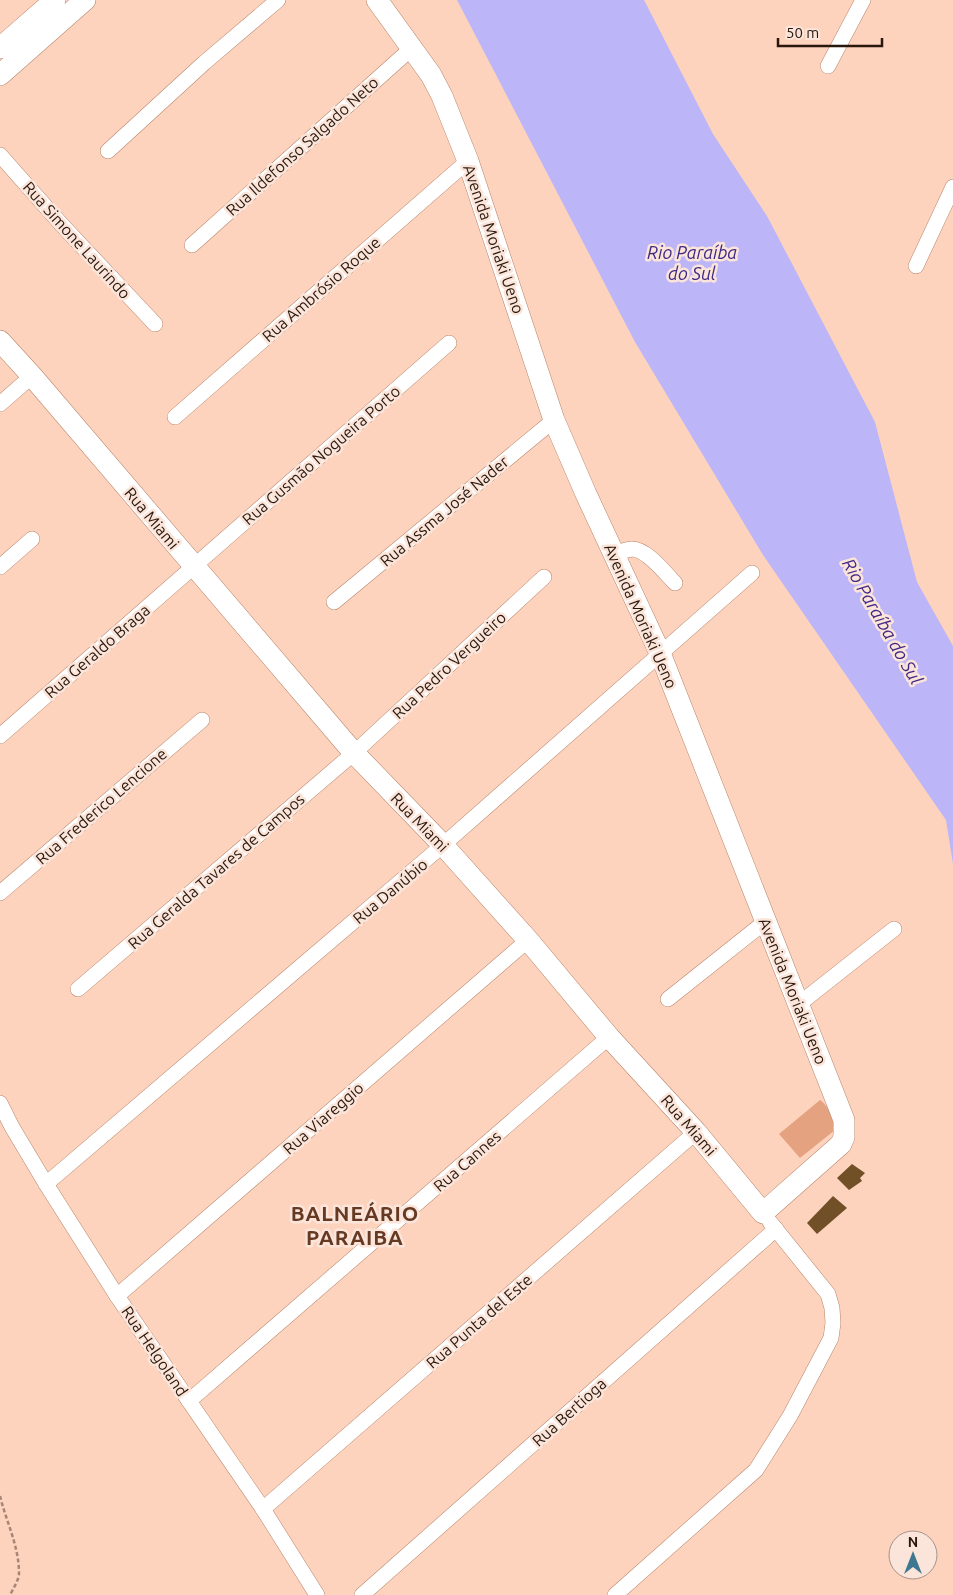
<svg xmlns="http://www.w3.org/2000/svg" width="953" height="1595" viewBox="0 0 953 1595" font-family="Ubuntu,sans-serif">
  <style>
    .green { fill: #e4a280 }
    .water { fill: #bcb5f7 }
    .building { fill: #714f27 }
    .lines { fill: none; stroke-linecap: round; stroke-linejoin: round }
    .street-casing { stroke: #b7856b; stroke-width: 16 }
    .secondary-casing { stroke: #b7856b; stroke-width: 22 }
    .path { stroke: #a78675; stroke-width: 2.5; stroke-dasharray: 4 2.5; stroke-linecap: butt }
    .street { stroke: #fff; stroke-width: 15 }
    .secondary { stroke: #fff; stroke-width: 21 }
    .labels { text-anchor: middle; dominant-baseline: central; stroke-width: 5; stroke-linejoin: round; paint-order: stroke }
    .street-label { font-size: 16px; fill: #29170c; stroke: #fbe5da }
    .water-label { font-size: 18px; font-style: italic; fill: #402985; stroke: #fbe5da }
    .district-label { font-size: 21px; font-weight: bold; letter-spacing: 1px; fill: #663a22; stroke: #fbe5da }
  </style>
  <rect width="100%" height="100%" fill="#fed3bd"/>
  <path class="green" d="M820,1100C830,1107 832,1118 835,1130L800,1158L779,1134Z"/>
  <path class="water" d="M457,0H644L713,134L767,216L875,422L917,582L953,646V864L946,820L763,555L635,342Z"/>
  <g class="building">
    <path d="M852,1164L865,1173L860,1178L862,1181L849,1190L837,1178Z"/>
    <path d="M833,1196L847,1208L817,1234L807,1223Z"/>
  </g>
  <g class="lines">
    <g class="street-casing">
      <g id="street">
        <path d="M828,66L863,0"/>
        <path d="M108,151L204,63L278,0"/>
        <path d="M0,155L61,224L155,324"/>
        <path d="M192,245L413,47"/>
        <path d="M916,266L953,187"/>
        <path d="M0,404L32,376"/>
        <path d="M175,417L468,161"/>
        <path d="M613,554C619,552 626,550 632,549C647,549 665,573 675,583"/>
        <path d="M0,567L32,539"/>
        <path d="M334,602L554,420"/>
        <path d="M0,736L449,343"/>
        <path d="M0,893L202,720"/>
        <path d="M78,989L354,753L544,577"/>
        <path d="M668,999L766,921"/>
        <path d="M799,1004L894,929"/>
        <path d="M0,1103L12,1127L46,1184L117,1296L263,1509L317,1595"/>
        <path d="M46,1184L443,845L752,573"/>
        <path d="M117,1296L528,940"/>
        <path d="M189,1401L609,1037"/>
        <path d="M263,1509L696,1132"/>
        <path d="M362,1595L776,1229"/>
        <path d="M615,1595L756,1470L790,1416L831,1338L833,1323L832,1308L828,1294L770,1222"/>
      </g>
    </g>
    <g class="secondary-casing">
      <g id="secondary">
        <path d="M0,48L55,0"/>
        <path d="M0,75L85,0"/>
        <path d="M0,341L32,376L354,753L443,845L528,940L609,1037L696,1132L763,1213L841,1144L844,1137V1120L660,653L586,494L554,420L468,161L442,96L431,75L377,0"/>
      </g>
    </g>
    <path class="path" d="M0,1496C6,1521 19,1546 19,1573C19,1580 13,1589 10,1595"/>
    <use href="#street" class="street"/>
    <use href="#secondary" class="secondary"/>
  </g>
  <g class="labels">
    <g class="street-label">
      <text transform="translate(302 146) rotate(-42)">Rua Ildefonso Salgado Neto</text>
      <text transform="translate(494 239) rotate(71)">Avenida Moriaki Ueno</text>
      <text transform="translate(77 240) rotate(48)">Rua Simone Laurindo</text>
      <text transform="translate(321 289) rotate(-41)">Rua Ambrósio Roque</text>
      <text transform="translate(321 455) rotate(-41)">Rua Gusmão Nogueira Porto</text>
      <text transform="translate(444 511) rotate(-40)">Rua Assma José Nader</text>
      <text transform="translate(152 518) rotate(50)">Rua Miami</text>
      <text transform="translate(641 616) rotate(66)">Avenida Moriaki Ueno</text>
      <text transform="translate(97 651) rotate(-41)">Rua Geraldo Braga</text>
      <text transform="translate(449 665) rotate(-43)">Rua Pedro Vergueiro</text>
      <text transform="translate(101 806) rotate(-41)">Rua Frederico Lencione</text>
      <text transform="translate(420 822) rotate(46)">Rua Miami</text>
      <text transform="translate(216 871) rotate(-41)">Rua Geralda Tavares de Campos</text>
      <text transform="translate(390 891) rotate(-40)">Rua Danúbio</text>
      <text transform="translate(793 991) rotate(68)">Avenida Moriaki Ueno</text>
      <text transform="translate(323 1118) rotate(-41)">Rua Viareggio</text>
      <text transform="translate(689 1125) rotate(49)">Rua Miami</text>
      <text transform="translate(467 1161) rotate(-41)">Rua Cannes</text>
      <text transform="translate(479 1321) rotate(-41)">Rua Punta del Este</text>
      <text transform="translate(155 1351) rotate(56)">Rua Helgoland</text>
      <text transform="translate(569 1412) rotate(-42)">Rua Bertioga</text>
    </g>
    <g class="water-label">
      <text x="692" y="252">Rio Paraíba<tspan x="692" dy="21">do Sul</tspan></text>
      <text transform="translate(883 621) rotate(60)">Rio Paraíba do Sul</text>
    </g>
    <g class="district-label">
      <text x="355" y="1213">BALNEÁRIO<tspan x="355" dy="24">PARAIBA</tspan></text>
    </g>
  </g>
  <g transform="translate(913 1555)"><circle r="24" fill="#fbe5da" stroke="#a79388"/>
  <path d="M0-4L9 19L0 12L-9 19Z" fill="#3d7790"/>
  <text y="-8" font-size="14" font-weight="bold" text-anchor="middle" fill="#29170c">N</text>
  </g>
  <path d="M778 38v8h104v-8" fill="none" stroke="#29170c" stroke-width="2.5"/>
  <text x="786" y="38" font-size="15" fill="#29170c" stroke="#fbe5da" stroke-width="4" paint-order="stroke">50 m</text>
</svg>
